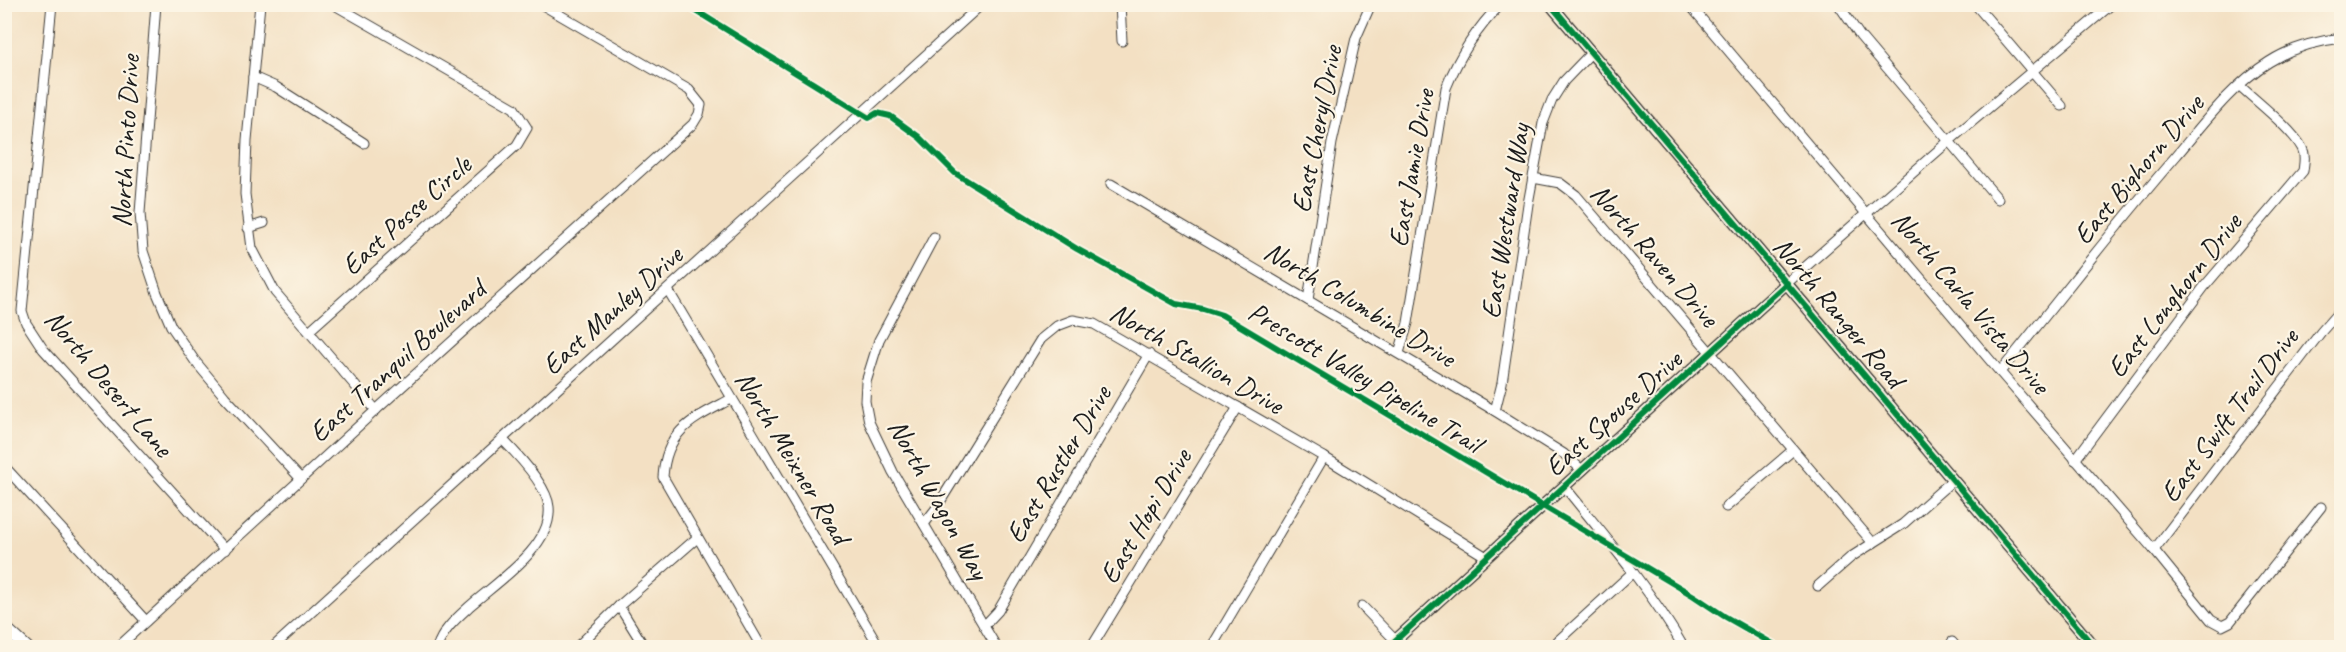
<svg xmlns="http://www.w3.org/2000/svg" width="2346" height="652" viewBox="0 0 2346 652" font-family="Caveat,sans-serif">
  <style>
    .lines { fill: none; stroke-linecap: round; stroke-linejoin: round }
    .minor-casing { stroke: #3c3935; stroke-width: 11 }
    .tertiary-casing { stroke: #3c3935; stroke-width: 13 }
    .secondary-casing { stroke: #3c3935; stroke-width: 14 }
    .minor { stroke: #fff; stroke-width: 9 }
    .tertiary { stroke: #fff; stroke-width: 10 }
    .secondary { stroke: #fff; stroke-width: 12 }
    .cycleway-casing { stroke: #fcf5e5; stroke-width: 10 }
    .cycleway { stroke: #00873e; stroke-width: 6 }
    .labels { text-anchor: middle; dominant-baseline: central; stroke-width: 4.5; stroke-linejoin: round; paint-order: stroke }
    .street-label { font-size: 28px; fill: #1c1c1c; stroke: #fcf5e5 }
  </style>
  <rect width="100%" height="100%" fill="#fcf5e5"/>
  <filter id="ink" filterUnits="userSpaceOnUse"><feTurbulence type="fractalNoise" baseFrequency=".0167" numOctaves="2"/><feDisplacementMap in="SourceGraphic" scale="12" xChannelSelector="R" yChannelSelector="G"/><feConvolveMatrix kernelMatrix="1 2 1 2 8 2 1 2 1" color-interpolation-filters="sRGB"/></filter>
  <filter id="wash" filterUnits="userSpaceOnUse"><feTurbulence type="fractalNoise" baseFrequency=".008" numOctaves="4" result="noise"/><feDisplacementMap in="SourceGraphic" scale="24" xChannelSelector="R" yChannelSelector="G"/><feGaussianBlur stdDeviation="1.35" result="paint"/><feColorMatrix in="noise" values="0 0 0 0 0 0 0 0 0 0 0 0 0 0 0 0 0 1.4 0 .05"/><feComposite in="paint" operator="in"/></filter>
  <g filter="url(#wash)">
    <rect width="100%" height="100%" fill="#f3e0c3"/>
  </g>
  <g filter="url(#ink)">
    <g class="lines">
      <g class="minor-casing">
        <g id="minor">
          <path d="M52,4L22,311L26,323L43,349L225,550"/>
          <path d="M156,4L140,213L143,251L157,293L171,326L195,361L225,397L300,478"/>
          <path d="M260,4L247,140L245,194L252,248L275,292L376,410"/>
          <path d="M1120,4L1122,41"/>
          <path d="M1689,4L2000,372L2154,550L2211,620L2222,626L2230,622L2321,507"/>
          <path d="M1838,4L1860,36L1998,199"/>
          <path d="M1975,4L2062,106"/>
          <path d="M253,77L276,87L364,143"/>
          <path d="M1533,178L1560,183L1576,195L1873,543"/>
          <path d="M1111,184L1495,411L1564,454L1582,470"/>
          <path d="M248,228L264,223"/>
          <path d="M934,237L879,340L866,382L865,401L869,422L893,472L997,648"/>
          <path d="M1787,283L1949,141L2112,4"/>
          <path d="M668,290L880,648"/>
          <path d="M1308,300L1332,143L1356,38L1371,4"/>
          <path d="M309,331L517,145L527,128L514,108L333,4"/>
          <path d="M1399,353L1408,323L1446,88C1459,56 1476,29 1501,4"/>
          <path d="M2000,372C2059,300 2115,226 2176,156C2203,124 2233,84 2269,62C2291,48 2315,41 2342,38"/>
          <path d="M731,399C694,419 666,429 663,477L762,648"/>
          <path d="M1495,411L1502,383L1528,204L1543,123L1552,100L1564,81L1591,53"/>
          <path d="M2075,460L2204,287L2303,171C2304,163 2306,155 2302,148C2291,128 2257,102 2240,86"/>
          <path d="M4,466L146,621"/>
          <path d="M1564,486C1606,538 1650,589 1684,648"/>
          <path d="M1726,507L1793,450"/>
          <path d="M924,524L935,510L1041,339L1057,326L1073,320L1094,324L1324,457L1485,556"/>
          <path d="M2154,550L2321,332L2342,308"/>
          <path d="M1818,586L1851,557L1903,524L1953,480"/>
          <path d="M619,606L645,648"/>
          <path d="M1362,606L1395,640"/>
          <path d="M984,626L998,611L1149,354"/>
          <path d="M1952,642L1957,648"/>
          <path d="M117,648L376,410L693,124L699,114L701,105L689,90L541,4"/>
          <path d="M272,648L982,4"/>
          <path d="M437,648C443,629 458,617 471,605C497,582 553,546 549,507C547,485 517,454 502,439"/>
          <path d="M576,648L619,606L697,538"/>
          <path d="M1091,648L1238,407"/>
          <path d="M1211,648L1324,457"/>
          <path d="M1550,648L1633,572"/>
        </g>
      </g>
      <g class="tertiary-casing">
        <g id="tertiary">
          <path d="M1550,4L2095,648"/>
          <path d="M1387,648L1787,283"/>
        </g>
      </g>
      <g class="secondary-casing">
        <path id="secondary" d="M4,627L27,648"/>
      </g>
      <use href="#minor" class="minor"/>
      <use href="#tertiary" class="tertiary"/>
      <use href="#secondary" class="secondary"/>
      <g class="cycleway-casing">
        <g id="cycleway">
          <path d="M685,4L869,118L877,113L890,116L919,137L955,173L1077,249L1176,304L1203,309L1222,315L1694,596L1724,616L1780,648"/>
          <path d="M1550,4L2095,648"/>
          <path d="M1387,648L1787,283"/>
        </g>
      </g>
      <use href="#cycleway" class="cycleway"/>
    </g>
  </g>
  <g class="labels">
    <g class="street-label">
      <text transform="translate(1316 129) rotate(-79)">East Cheryl Drive</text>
      <text transform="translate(125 141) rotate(-87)">North Pinto Drive</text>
      <text transform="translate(1411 168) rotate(-80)">East Jamie Drive</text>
      <text transform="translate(2138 169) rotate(-50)">East Bighorn Drive</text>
      <text transform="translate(406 215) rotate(-42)">East Posse Circle</text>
      <text transform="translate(1505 221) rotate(-81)">East Westward Way</text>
      <text transform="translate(1655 255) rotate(49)">North Raven Drive</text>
      <text transform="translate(2174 295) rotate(-52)">East Longhorn Drive</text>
      <text transform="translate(1971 302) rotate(50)">North Carla Vista Drive</text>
      <text transform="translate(1360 304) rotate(31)">North Columbine Drive</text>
      <text transform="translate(612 310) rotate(-42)">East Manley Drive</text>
      <text transform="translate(1839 312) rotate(50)">North Ranger Road</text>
      <text transform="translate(1197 358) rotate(30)">North Stallion Drive</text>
      <text transform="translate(397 361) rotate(-42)">East Tranquil Boulevard</text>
      <text transform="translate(1365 377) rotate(31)">Prescott Valley Pipeline Trail</text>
      <text transform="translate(109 383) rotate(50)">North Desert Lane</text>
      <text transform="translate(1613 413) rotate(-42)">East Spouse Drive</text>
      <text transform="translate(2229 415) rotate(-53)">East Swift Trail Drive</text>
      <text transform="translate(793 457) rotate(59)">North Meixner Road</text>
      <text transform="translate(1058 464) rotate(-59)">East Rustler Drive</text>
      <text transform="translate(939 499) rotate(61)">North Wagon Way</text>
      <text transform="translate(1145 516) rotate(-59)">East Hopi Drive</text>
    </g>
  </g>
  <rect width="2346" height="652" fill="none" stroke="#fcf5e5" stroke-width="24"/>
</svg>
